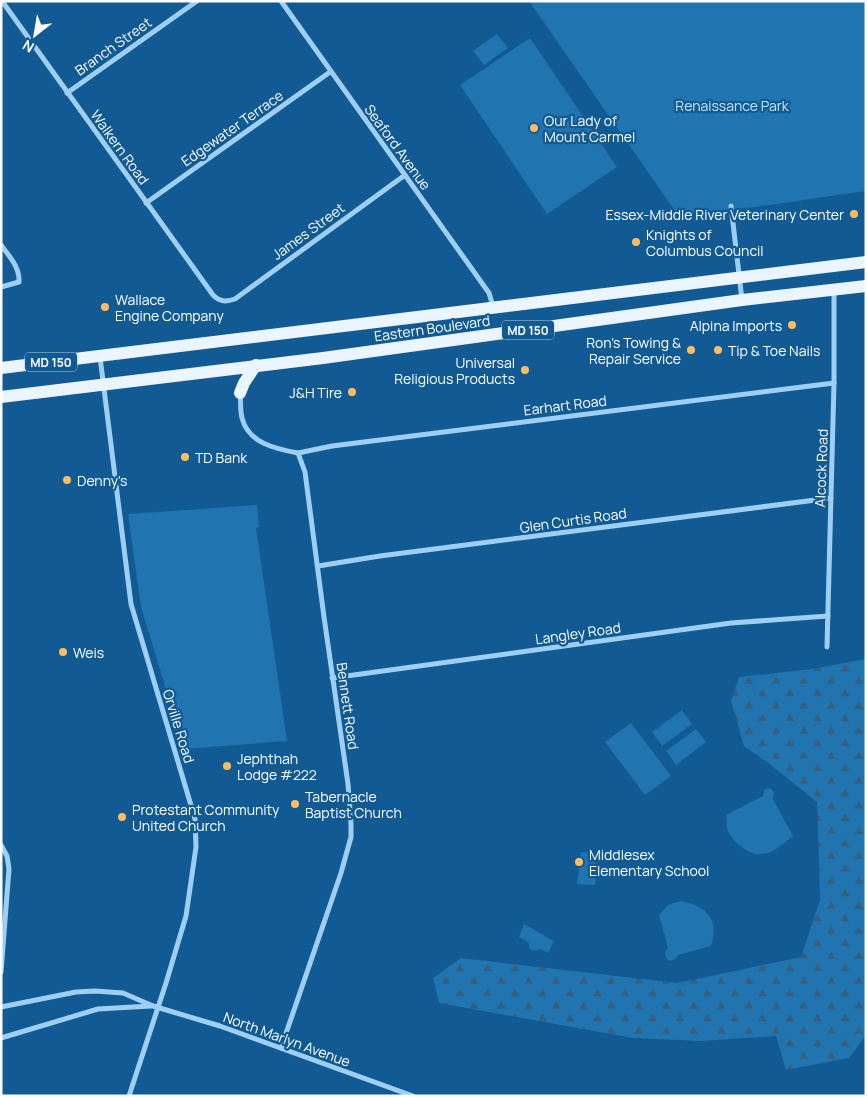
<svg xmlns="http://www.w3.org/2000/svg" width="867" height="1097" viewBox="0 0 867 1097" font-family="Manrope,sans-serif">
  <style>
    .green { fill: #2074b0 }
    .forest { fill: url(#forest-firs) }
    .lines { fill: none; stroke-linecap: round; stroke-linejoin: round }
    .minor { stroke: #9ecff3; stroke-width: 5 }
    .primary { stroke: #eaf5ff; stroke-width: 12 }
    .poi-dot { fill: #ffbd60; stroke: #115a93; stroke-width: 2 }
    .labels { text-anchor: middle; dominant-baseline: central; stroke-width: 4.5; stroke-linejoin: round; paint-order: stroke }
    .shield { fill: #115a93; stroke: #b8cedf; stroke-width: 1 }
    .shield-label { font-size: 12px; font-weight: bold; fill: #fff }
    .street-label { font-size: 14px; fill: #fff; stroke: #115a93 }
    .park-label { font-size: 14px; fill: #c6e6fd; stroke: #115a93 }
    .poi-label { font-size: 14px; fill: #fff; stroke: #115a93; text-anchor: start }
  </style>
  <defs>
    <pattern id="forest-firs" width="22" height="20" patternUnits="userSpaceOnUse" patternTransform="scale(1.25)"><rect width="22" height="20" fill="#2074b0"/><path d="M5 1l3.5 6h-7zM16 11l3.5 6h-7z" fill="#385e79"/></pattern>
  </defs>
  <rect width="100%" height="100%" fill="#115a93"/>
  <g class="green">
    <path d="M529,1H866V191L755,207L677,214Z"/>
    <path d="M497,34L508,48L484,65L473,51Z"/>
    <path d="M530,38L617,167L547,214L460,85Z"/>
    <path d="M257,505L259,527L256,528L287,741L184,749L141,607L128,514Z"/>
    <path d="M682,710L692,724L662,746L652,732Z"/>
    <path d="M631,723L671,776L645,795L605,742Z"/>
    <path d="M696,729L706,742L676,765L666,751Z"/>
    <path d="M770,788L774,792L773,799L793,836C785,842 774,853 763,854C750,857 733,842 728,831C726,827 727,820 726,815L763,796L764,790Z"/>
    <path d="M581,852L592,853L597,865L595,885L577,884Z"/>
    <path d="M680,901C706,906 720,918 711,946L678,955L675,959L670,961L666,958L665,951L668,948L659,915L668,905Z"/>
    <path d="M524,924L554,941L548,953L540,949L536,951L530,949L528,942L519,937Z"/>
  </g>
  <path class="forest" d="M866,659V1035L849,1058L786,1070L776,1036L702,1041L633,1038L439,1003L433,978L461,958L677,983L801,957L820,900L817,802L767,762L744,746L731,701L739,677L812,669Z"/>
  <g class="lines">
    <g class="minor">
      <path d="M2,1L213,295C220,302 226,302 235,299L405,175"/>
      <path d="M281,1L489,293L493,306"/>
      <path d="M67,93L197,1"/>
      <path d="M146,203L330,72"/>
      <path d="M731,206L742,300"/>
      <path d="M1,245C9,256 20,267 19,282L1,287"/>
      <path d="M100,357L131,604L190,802L195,819L196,847L186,916L166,983L129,1096"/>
      <path d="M240,394C241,402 240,410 242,418C248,443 276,449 298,453L305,472L324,617L348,784L351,824V837L341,873L281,1048"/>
      <path d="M298,453L332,446L834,383"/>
      <path d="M318,566L380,556L831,498"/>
      <path d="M827,647L834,383V290"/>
      <path d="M332,678L731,623L828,616"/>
      <path d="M1,845L7,856L9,869L1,972"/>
      <path d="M1,1007L76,992L95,991L123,993L153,1006L220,1026L413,1096"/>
      <path d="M1,1038L98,1009L151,1006"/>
    </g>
    <g class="primary">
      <path d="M1,368L866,262"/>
      <path d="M240,393L244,383L256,365"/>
      <path d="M1,397L323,358L742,300L866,286"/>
    </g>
  </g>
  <g class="poi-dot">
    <circle cx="534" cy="128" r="5"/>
    <circle cx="854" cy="214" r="5"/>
    <circle cx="636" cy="242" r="5"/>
    <circle cx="105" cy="307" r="5"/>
    <circle cx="792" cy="325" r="5"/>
    <circle cx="691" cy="350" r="5"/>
    <circle cx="718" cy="350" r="5"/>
    <circle cx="525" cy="370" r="5"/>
    <circle cx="352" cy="392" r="5"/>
    <circle cx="185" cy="457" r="5"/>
    <circle cx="67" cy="480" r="5"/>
    <circle cx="63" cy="652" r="5"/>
    <circle cx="227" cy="766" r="5"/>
    <circle cx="295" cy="804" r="5"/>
    <circle cx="122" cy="817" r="5"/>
    <circle cx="579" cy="862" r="5"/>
  </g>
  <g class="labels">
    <g class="shield">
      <rect x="502" y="320.5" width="52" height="19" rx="4"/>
      <rect x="25" y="352.5" width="52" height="19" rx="4"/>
    </g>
    <g class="shield-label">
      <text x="528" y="330">MD 150</text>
      <text x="51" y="362">MD 150</text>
    </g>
    <g class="street-label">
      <text transform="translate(113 46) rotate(-35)">Branch Street</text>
      <text transform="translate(232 128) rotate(-35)">Edgewater Terrace</text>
      <text transform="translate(120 147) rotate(54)">Walkern Road</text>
      <text transform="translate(398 147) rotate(54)">Seaford Avenue</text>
      <text transform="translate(308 231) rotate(-36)">James Street</text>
      <text transform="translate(432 328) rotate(-8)">Eastern Boulevard</text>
      <text transform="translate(565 405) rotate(-7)">Earhart Road</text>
      <text transform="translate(821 468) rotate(-88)">Alcock Road</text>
      <text transform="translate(573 520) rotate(-8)">Glen Curtis Road</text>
      <text transform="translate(578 633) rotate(-8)">Langley Road</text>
      <text transform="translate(348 706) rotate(82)">Bennett Road</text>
      <text transform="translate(179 726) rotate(73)">Orville Road</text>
      <text transform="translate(287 1039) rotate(20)">North Marlyn Avenue</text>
    </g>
    <g class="park-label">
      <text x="732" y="105">Renaissance Park</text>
    </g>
    <g class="poi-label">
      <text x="544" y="120">Our Lady of<tspan x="544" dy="16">Mount Carmel</tspan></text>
      <text x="844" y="214" text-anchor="end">Essex-Middle River Veterinary Center</text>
      <text x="646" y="234">Knights of<tspan x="646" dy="16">Columbus Council</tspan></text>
      <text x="115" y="299">Wallace<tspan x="115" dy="16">Engine Company</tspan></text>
      <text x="782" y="325" text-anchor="end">Alpina Imports</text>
      <text x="681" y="342" text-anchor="end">Ron’s Towing &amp;<tspan x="681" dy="16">Repair Service</tspan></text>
      <text x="728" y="350">Tip &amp; Toe Nails</text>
      <text x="515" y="362" text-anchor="end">Universal<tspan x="515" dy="16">Religious Products</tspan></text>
      <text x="342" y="392" text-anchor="end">J&amp;H Tire</text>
      <text x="195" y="457">TD Bank</text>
      <text x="77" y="480">Denny's</text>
      <text x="73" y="652">Weis</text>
      <text x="237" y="758">Jephthah<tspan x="237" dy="16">Lodge #222</tspan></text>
      <text x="305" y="796">Tabernacle<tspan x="305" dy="16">Baptist Church</tspan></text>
      <text x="132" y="809">Protestant Community<tspan x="132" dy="16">United Church</tspan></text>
      <text x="589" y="854">Middlesex<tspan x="589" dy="16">Elementary School</tspan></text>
    </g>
  </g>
  <rect width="867" height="1097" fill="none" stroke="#ffffff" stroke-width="5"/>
  <g transform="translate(35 35) rotate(211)" stroke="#115a93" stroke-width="4" paint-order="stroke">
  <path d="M0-4L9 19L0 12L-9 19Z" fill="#ffffff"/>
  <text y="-8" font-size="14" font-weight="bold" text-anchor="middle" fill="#ffffff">N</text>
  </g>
</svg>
